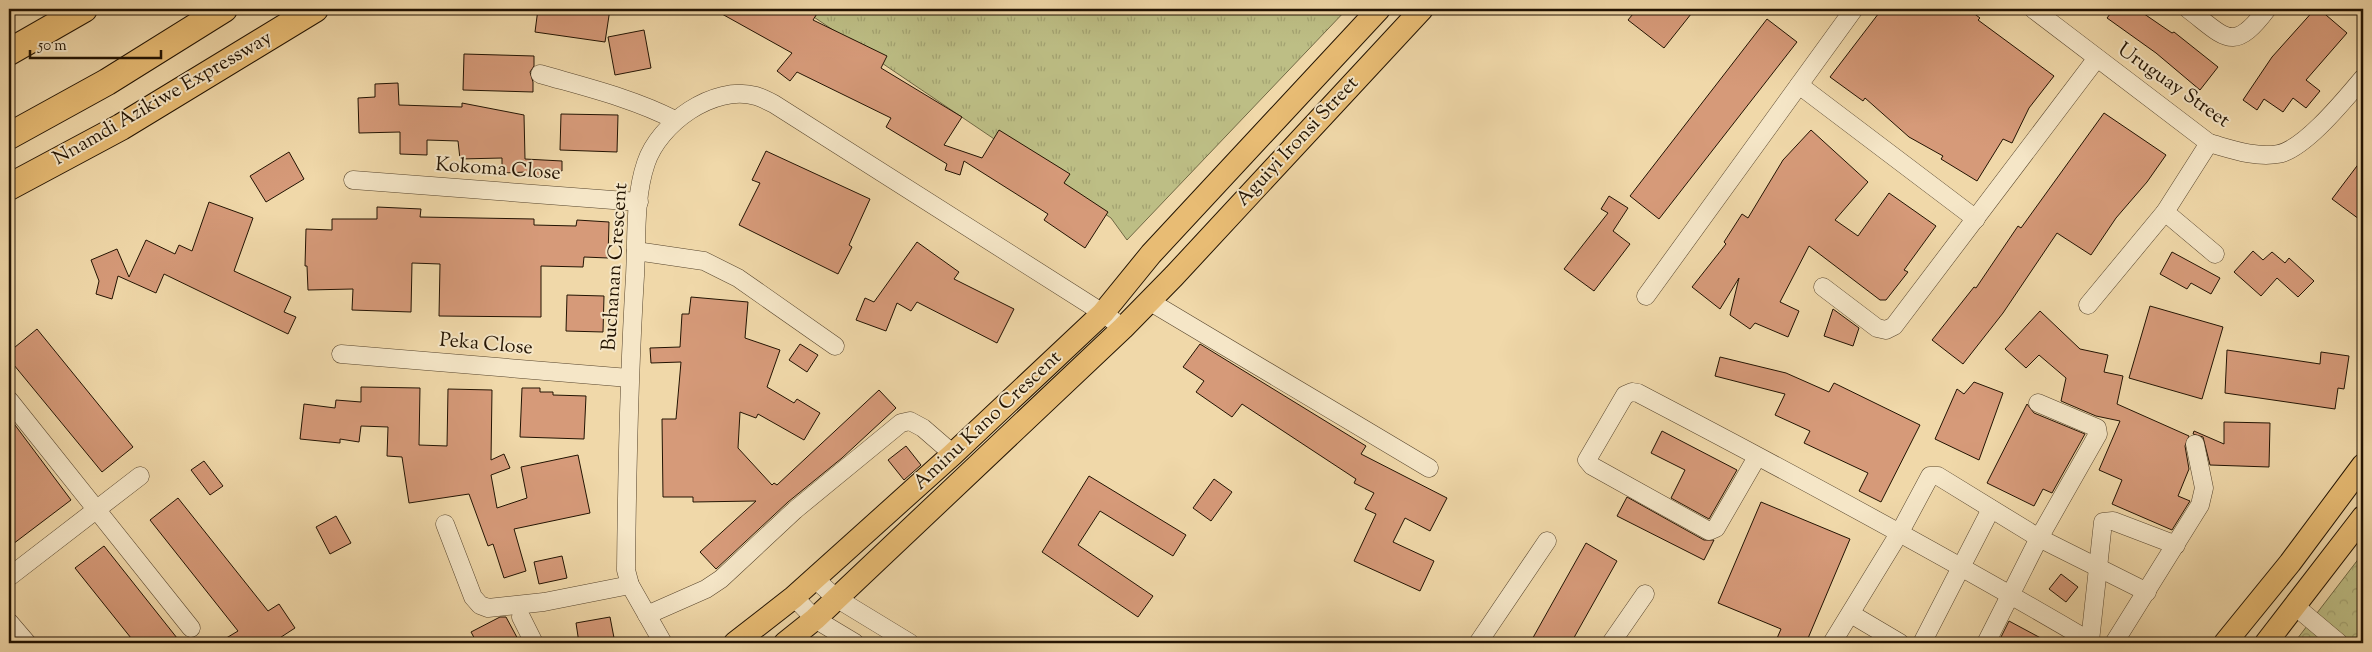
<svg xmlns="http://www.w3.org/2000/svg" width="2372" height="652" viewBox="0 0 2372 652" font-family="'Sorts Mill Goudy',serif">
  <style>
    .grass { fill: url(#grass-tufts); stroke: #706844 }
    .park { fill: url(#park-crowns); stroke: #706844 }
    .building { fill: #d69a79; stroke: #221302 }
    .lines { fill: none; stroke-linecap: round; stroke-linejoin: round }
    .minor-casing { stroke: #56442c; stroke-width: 19 }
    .major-casing { stroke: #221302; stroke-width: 24 }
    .highway-casing { stroke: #221302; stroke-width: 28 }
    .minor { stroke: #f5e6c7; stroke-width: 18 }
    .major { stroke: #e8bc74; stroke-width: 22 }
    .highway { stroke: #e8bc74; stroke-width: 26 }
    .labels { text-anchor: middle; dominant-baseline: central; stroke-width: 4; stroke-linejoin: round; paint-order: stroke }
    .street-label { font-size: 20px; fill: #221302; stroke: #f5e6c7 }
  </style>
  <defs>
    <pattern id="grass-tufts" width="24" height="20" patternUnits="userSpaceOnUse" patternTransform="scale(1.25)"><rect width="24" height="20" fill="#bdbe85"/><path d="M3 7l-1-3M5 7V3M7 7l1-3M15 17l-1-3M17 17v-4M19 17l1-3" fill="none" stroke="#a2a271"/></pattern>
    <pattern id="park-crowns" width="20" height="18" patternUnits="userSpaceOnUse" patternTransform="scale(1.25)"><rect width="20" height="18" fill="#bdbe85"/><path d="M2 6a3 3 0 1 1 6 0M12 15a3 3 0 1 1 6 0" fill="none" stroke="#a2a271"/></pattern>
  </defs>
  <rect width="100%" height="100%" fill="#f0d8a9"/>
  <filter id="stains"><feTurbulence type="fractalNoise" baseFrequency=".004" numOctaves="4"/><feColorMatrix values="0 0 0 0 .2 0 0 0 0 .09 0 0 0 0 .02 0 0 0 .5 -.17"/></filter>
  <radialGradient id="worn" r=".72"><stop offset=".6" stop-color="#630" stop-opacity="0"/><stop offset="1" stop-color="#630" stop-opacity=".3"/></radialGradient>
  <path class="grass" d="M802,9H1347L1127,240L1111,218Z"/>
  <path class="park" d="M2363,553V643H2294Z"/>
  <g class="building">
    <path d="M538,9H610L605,42L535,32Z"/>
    <path d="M713,9H820L813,20L887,56L881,68L962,117L944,145L982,158L999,130L1070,174L1064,183L1108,212L1085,248L1044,220L1048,214L964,161L960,175L945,170L947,164L886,127L891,118L797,72L790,81L777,71L792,53Z"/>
    <path d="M1637,9H1695L1664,48L1628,20Z"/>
    <path d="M1882,9H1968L1980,18L1978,20L2054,76L2029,108L2012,143L2003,139L1977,181L1941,159L1943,156L1909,137L1865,98L1863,101L1830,77Z"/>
    <path d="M2114,9H2137L2172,33L2174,32L2218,67L2200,90L2156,53L2107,18Z"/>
    <path d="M2315,9H2319L2347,33L2306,80L2320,91L2306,108L2293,98L2283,112L2264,99L2257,110L2243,100L2272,57Z"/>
    <path d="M1767,19L1797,42L1659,219L1630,196Z"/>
    <path d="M644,30L651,68L615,75L608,37Z"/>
    <path d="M464,54L534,56V66L530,72L533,82V92L463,90Z"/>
    <path d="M398,83L399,105L462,107V103L524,115L525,159L562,161V171L546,172V176L527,175V172L502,173V158L460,159L458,141L427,140V155L400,154V132L359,133L358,98L375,97V84Z"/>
    <path d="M2104,113L2166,155L2147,182L2116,218L2091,255L2057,233L2003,313L1963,364L1932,340L1974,287L1976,288L2018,226L2021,228Z"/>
    <path d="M561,114L618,115L617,152L560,150Z"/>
    <path d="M1811,130L1868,182L1835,220L1858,236L1889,193L1936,226L1904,270L1908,272L1886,300H1880L1809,246L1780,302L1799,311L1788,337L1755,323L1750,329L1730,315L1739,278L1720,309L1692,287L1726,244L1724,242L1742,214L1748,218L1783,160Z"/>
    <path d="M766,151L870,199L849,245L852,247L838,274L739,225L760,183L752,180Z"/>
    <path d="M289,152L304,179L266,202L250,176Z"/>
    <path d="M2363,158V222L2332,199Z"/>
    <path d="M1609,196L1628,208L1613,231L1630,244L1594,291L1564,269L1608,213L1601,209Z"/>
    <path d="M209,202L253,218L234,271L291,297L284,312L296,317L288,334L164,274L156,293L118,276L112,299L96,294L99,281L91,260L117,249L129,277L146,240L175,254L179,245L192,251Z"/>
    <path d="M377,207L421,209L420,217L534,219V225L576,226L577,220L609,222L608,258L584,257L583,267L541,266V317L439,316L440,264L412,263L411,312L352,310L353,289L308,290L307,266H305L306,229L332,230V219H377Z"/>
    <path d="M917,242L959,272L954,279L1014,309L997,343L917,302L911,311L897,303L886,331L856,320L865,298L874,302Z"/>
    <path d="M2253,251L2263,260L2272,252L2285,263L2289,258L2314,281L2298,297L2277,278L2261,296L2234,272Z"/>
    <path d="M2172,252L2220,278L2211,294L2191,283L2187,289L2160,274Z"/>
    <path d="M567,295L604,296L603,332L566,331Z"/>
    <path d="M691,297L748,302L745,338L780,350L767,387L794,403L797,399L820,413L804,440L758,414L756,418L740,412L738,448L772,485L774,483L777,485L879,390L896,408L842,458L788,502L716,569L700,552L756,501L693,502V497H663L662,419H676L681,362L651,363L650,348L680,347L682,314H689Z"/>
    <path d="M2150,306L2223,327L2202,399L2129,378Z"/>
    <path d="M1833,309L1859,328L1853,346L1824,336Z"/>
    <path d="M2040,311L2080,349L2108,355L2104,372L2123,376L2117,404L2189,436L2185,446L2189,469L2178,496L2190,501L2172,530L2112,504L2122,480L2099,470L2120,421L2096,416L2061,401L2066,378L2039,355L2026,368L2005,349Z"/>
    <path d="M37,329L133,447L102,472L9,359V352Z"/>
    <path d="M800,344L818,355L807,372L789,360Z"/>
    <path d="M1200,344L1366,446L1361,454L1447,498L1430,531L1405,518L1393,542L1434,561L1420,591L1354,561L1376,514L1365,509L1374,493L1354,483L1356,479L1242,404L1232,417L1196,392L1204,381L1183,367Z"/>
    <path d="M2227,350L2320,364L2321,352L2349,356L2344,389L2338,388L2335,409L2225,393Z"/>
    <path d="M1720,357L1786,373L1829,392L1834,383L1920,425L1881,502L1859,491L1868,473L1804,443L1810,431L1775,415L1785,394L1715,376Z"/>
    <path d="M1974,382L2003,393L1979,460L1935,439L1957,389L1964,394Z"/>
    <path d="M361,387L420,388L419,445L447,446L448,389L492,390L491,460L504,454L510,468L491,475L497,508L527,498L521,467L578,455L590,513L514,529L526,571L504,578L493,544L488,546L469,494L409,503L402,457L387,456L388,427L361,426L359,442L340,439V443L300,439L304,404L335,408L336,400L361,402Z"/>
    <path d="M522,388H540V392H553V395L586,396L584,439L520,437Z"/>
    <path d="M2027,404L2034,413L2085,434L2052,493L2043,489L2034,506L1987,483Z"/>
    <path d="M9,417L71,500L9,547Z"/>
    <path d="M2224,422L2270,423L2269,467L2210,465L2203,437L2193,434L2194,431L2224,444Z"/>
    <path d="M1662,431L1737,470L1709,519L1671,498L1685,470L1651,453Z"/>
    <path d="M906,446L921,465L904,480L888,460Z"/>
    <path d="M204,461L223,486L210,495L191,470Z"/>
    <path d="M1089,476L1186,535L1173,556L1100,511L1078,545L1153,596L1138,617L1042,552Z"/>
    <path d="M1214,479L1232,492L1211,521L1193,508Z"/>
    <path d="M1627,497L1704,540H1714L1704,560L1617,516Z"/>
    <path d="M178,498L268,611L279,604L295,628L272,643H218L238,631L150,520Z"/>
    <path d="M1761,502L1850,539L1806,643H1775L1781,629L1718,603Z"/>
    <path d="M336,516L351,543L330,554L316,527Z"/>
    <path d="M1586,543L1617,561L1571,643H1530Z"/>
    <path d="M104,546L181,643H135L75,568Z"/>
    <path d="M562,556L567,578L539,584L534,562Z"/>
    <path d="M2061,574L2078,587L2066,602L2049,589Z"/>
    <path d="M500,617H506L520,643H477L471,632Z"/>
    <path d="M610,617L615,643H579L576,623Z"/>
    <path d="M2009,621L2050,643H1998Z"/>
  </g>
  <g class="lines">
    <g class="minor-casing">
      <g id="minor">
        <path d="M2033,9L2209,143C2231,149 2255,158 2278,154C2304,150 2346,98 2363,78"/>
        <path d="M2188,9C2226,38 2233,54 2267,9"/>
        <path d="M540,74C585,87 632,98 675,120"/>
        <path d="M1799,85L1976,219"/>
        <path d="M2209,143L2165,212L2215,254"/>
        <path d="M353,180L639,202"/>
        <path d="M636,251L704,261L738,278L835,346"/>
        <path d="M1823,287L1877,328L1886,330L1894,326L2097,58"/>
        <path d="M1646,296L1854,9"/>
        <path d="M1149,301L1429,468"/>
        <path d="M2088,305L2165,212"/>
        <path d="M341,354L629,378"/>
        <path d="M9,400L191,628"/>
        <path d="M1757,457L1716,528L1709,531L1592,466L1587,460L1625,395L1632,392L1638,393C1791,473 1944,555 2093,643"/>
        <path d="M445,524L473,597L480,605L488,608L544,602L630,585"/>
        <path d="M9,577L140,476"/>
        <path d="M815,579L836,598L910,643"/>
        <path d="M794,597L815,619L855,643"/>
        <path d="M2295,606L2339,643"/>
        <path d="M1851,614L1900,643"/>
        <path d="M647,615L706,589L721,579L795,510L901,423L910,421L923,428L953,454"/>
        <path d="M521,617L534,643"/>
        <path d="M9,622L27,643"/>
        <path d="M2090,641L2103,522L2113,521L2176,545"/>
        <path d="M663,643L630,585L626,570C627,472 629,374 635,276C637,240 634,198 646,163C659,124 713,84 756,96C762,98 768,101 774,104L1103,313L1123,328"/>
        <path d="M1478,643L1547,541"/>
        <path d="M1611,643L1645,594"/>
        <path d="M1832,643L1900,532L1930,476H1938L2039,538L2147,592"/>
        <path d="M1922,643L1991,509"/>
        <path d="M1986,643L2039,538L2098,434L2097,428L2038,403"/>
        <path d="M2114,643L2200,505L2204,488L2195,444"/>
      </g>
    </g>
    <g class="major-casing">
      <g id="major">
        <path d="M735,643L794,597L953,454L1103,313L1151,254L1379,9"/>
        <path d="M785,643L815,619L1123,328L1174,276L1422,9"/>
        <path d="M2225,643L2290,563L2363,465"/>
        <path d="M2266,643L2363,517"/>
      </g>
    </g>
    <g class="highway-casing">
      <g id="highway">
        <path d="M9,52L84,9"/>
        <path d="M9,136L107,82L224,9"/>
        <path d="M9,187L121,127L315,9"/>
      </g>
    </g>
    <use href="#minor" class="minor"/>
    <use href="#major" class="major"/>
    <use href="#highway" class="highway"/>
  </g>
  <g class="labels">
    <g class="street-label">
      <text transform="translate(2173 86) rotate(35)">Uruguay Street</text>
      <text transform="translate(163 99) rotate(-30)">Nnamdi Azikiwe Expressway</text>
      <text transform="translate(1298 142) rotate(-47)">Aguiyi Ironsi Street</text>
      <text transform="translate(498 170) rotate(4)">Kokoma Close</text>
      <text transform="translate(616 267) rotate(-86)">Buchanan Crescent</text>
      <text transform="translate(486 345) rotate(5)">Peka Close</text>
      <text transform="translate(988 421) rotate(-43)">Aminu Kano Crescent</text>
    </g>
  </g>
  <rect width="2372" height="652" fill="none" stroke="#f0d8a9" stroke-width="30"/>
  <rect x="10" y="10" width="2352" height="632" fill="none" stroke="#221302" stroke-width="2.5"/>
  <rect x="15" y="15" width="2342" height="622" fill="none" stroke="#221302"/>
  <path d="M30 50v8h131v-8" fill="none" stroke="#221302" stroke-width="2.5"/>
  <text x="38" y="50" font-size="15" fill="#221302" stroke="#f5e6c7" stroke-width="4" paint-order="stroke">50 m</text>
  <rect width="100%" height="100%" filter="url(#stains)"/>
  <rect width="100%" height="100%" fill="url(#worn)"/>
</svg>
